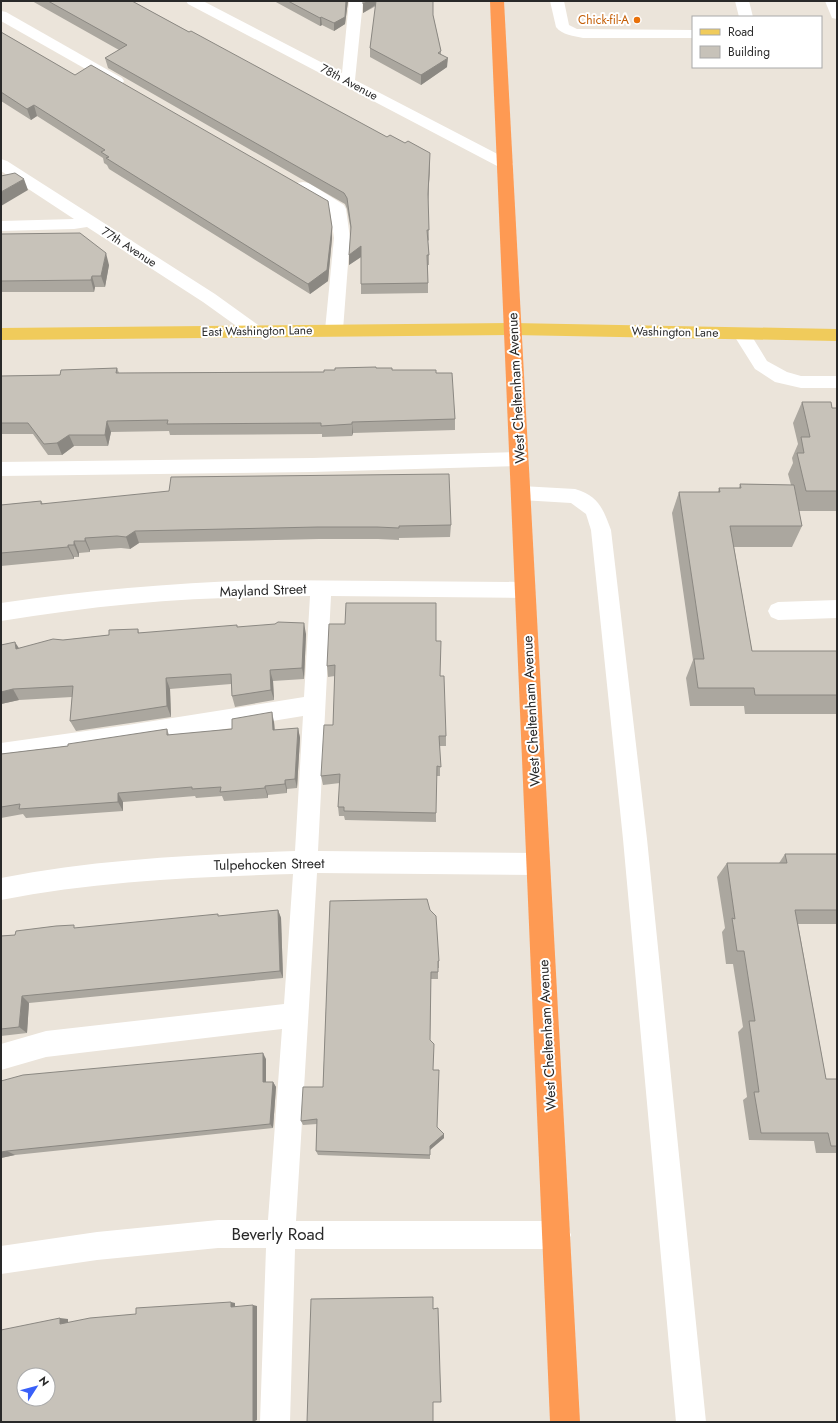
<svg xmlns="http://www.w3.org/2000/svg" width="838" height="1423" viewBox="0 0 838 1423" font-family="Jost,sans-serif">
  <style>
    .lines { fill: none; stroke-linecap: round; stroke-linejoin: round }
    .minor { fill: #fff; fill-rule: evenodd }
    .major { fill: #f0cb5b; fill-rule: evenodd }
    .highway { fill: #fe9a53; fill-rule: evenodd }
    .wall { fill: #aba79f }
    .shaded-wall { fill: #8b8882 }
    .building { fill: #c7c2b9; stroke: #8b8882; fill-rule: evenodd }
    .food-dot { fill: #e8710a; stroke: #fff; stroke-width: 1.5 }
    .labels { text-anchor: middle; dominant-baseline: central; stroke-width: 4; stroke-linejoin: round; paint-order: stroke }
    .far-food-label { font-size: 12px; fill: #c56008; stroke: #fff; text-anchor: end }
    .far-street-label { font-size: 12px; fill: #292929; stroke: #fff }
    .street-label { font-size: 14px; fill: #292929; stroke: #fff }
    .near-street-label { font-size: 17px; fill: #292929; stroke: #fff }
  </style>
  <rect width="100%" height="100%" fill="#ebe4da"/>
  <g class="lines">
    <g class="minor">
      <path d="M186,1H203L342,73L349,1H363L355,80L511,161L513,164L511,167L505,169L499,167L188,4Z"/>
      <path d="M550,1H564L569,25L577,29L693,30V38H583C574,36 562,35 556,27Z"/>
      <path d="M735,1H749L753,17H739Z"/>
      <path d="M825,1H837V19L832,18Z"/>
      <path d="M1,11L6,12L122,78L124,81L122,84L117,85L112,84L1,21Z"/>
      <path d="M1,159L7,161L215,294L261,327L264,331L261,335L255,337L249,335L203,302L87,227L74,229L1,231V221L74,219L1,171Z"/>
      <path d="M303,182L309,183L344,205L346,209L350,238L343,330L340,334L334,336L328,334L325,330L334,238L330,211L297,191L295,187L297,183Z"/>
      <path d="M742,328L748,330L767,361L787,372L801,376H837V388H801L775,382L755,369L733,334L736,330Z"/>
      <path d="M519,452L526,454L529,459L526,464L519,466L312,472L1,476V462L312,458Z"/>
      <path d="M521,486L575,489C599,496 603,509 611,530L647,839L706,1422H676L623,839L591,530L586,514L571,503L521,500L514,498L511,493L514,488Z"/>
      <path d="M263,580L525,582L532,584L535,590L532,596L525,598L331,596L318,851L538,853L546,856L550,864L546,872L538,875L317,873L296,1221H557L567,1225L571,1235L567,1245L557,1249H295L290,1422H260L266,1248H218L97,1260L1,1274V1246L97,1232L218,1220H268L282,1029L46,1057L1,1070V1044L46,1031L284,1004L293,874C196,877 97,881 1,900V878C98,859 197,855 295,851L303,716L128,745L1,763V743L128,725L304,697L310,596C250,597 190,598 131,604C87,608 44,614 1,621V603C89,590 173,583 263,580Z"/>
      <path d="M837,600V618L778,620L771,617L768,611L771,605L778,602Z"/>
    </g>
    <path class="major" d="M513,323L837,329V341L513,335L1,340V328Z"/>
    <path class="highway" d="M490,1H504L580,1422H550Z"/>
  </g>
  <g class="wall">
    <path d="M32,1H132L430,163L428,200L429,240L428,241L429,255V265H428V293L361,294V257L349,265L351,231L347,209L345,204L108,68L105,58L119,50Z"/>
    <path d="M274,1H348L345,24L334,31L322,25L320,26Z"/>
    <path d="M363,1L433,15L441,51V55L447,67L421,85L370,57V48L376,6L363,13Z"/>
    <path d="M1,32L332,227V238L328,281L310,294L109,169L107,165L104,163L103,158L37,116L31,120L1,101Z"/>
    <path d="M1,234L109,265L105,287H95L94,292H1Z"/>
    <path d="M117,368L119,373L324,372L335,370L376,368L392,370L436,373L455,419V430L353,433L352,436L322,437V434L170,435L169,431L111,432L108,446H74L62,455H48L33,434H1V376L60,375Z"/>
    <path d="M802,402L832,408H837V511H799L802,526L792,547H734L752,651H837V714H745L744,706H690L686,678L693,660L672,513L679,492H718L719,488H739L740,484L791,485L788,474L793,463L792,458L798,444L793,423Z"/>
    <path d="M41,501L43,504L451,525L450,537L399,538V540L378,539H319L139,543L130,549L121,548L90,550V552L79,553V557H74V559L1,566V505Z"/>
    <path d="M237,627L306,634L304,679L273,681L274,700L235,707L232,696L231,684L170,689L171,717L76,731L70,721L72,697L19,700L1,704V645L19,648L63,640L109,635L138,629L139,633Z"/>
    <path d="M436,641L440,676L446,736V746H440V776H436V822L345,820L344,816H339L338,807L340,783L323,785L321,776L333,725L335,676L328,677L327,666Z"/>
    <path d="M274,722L275,730L298,728L300,738L297,788L287,789V793L268,795V798L224,801L222,796L196,798L195,796L123,802V811L26,818L23,814L1,818V754L68,746L167,729L169,735L232,729Z"/>
    <path d="M785,854H837V924H798L826,1079H837V1153H816L814,1141L749,1140L743,1100L747,1097L738,1032L743,1027L733,964H726L722,932L725,928L717,877L727,863H779Z"/>
    <path d="M330,901L439,961V968H438V979H431L430,1040L433,1070L437,1127L444,1138L430,1149V1159L318,1155L316,1151L317,1124L303,1125L301,1121L323,1087Z"/>
    <path d="M278,910L281,918L283,978L29,1003L27,1033L1,1036V936L15,935L77,928L219,916Z"/>
    <path d="M266,1059V1082H273L276,1087L273,1128L15,1155L1,1158V1081Z"/>
  </g>
  <g class="shaded-wall">
    <path d="M346,1H348L345,24L334,31V23Z"/>
    <path d="M367,1H377V4L363,13V4Z"/>
    <path d="M321,17L322,25L320,26V18Z"/>
    <path d="M448,58L447,67L421,85V75Z"/>
    <path d="M34,105L37,116L31,120L27,109Z"/>
    <path d="M430,153V163L428,204V194Z"/>
    <path d="M24,179L28,190L1,206V192Z"/>
    <path d="M332,227V238L328,281L310,294L308,284Z"/>
    <path d="M361,246V257L349,265V255Z"/>
    <path d="M106,253L109,265L105,287L101,276Z"/>
    <path d="M92,276L95,287L94,292L91,280Z"/>
    <path d="M107,421L111,432L108,446L105,435Z"/>
    <path d="M352,422L353,433L352,436Z"/>
    <path d="M69,435L74,446L62,455L57,443Z"/>
    <path d="M135,531L139,543L130,549L126,537Z"/>
    <path d="M85,538L90,550V552L85,541Z"/>
    <path d="M74,541L79,553V557L74,545Z"/>
    <path d="M68,545L74,557V559L68,547Z"/>
    <path d="M304,623L306,634L304,679L302,668Z"/>
    <path d="M15,642L22,653L16,649Z"/>
    <path d="M270,670L273,681L274,700L271,690Z"/>
    <path d="M166,678L170,689L171,717L167,706Z"/>
    <path d="M13,689L19,700L1,704V692Z"/>
    <path d="M272,712L274,722L275,740L273,730Z"/>
    <path d="M298,728L300,738L297,788L295,779Z"/>
    <path d="M285,780L287,789V793L285,784Z"/>
    <path d="M265,786L268,795V798L265,788Z"/>
    <path d="M118,793L123,802V811L118,802Z"/>
    <path d="M278,910L281,918L283,978L280,971Z"/>
    <path d="M22,996L29,1003L27,1033L19,1027Z"/>
    <path d="M263,1053L266,1059V1087L263,1082Z"/>
    <path d="M273,1082L276,1087L273,1128L270,1124Z"/>
    <path d="M444,1134V1138L430,1150V1146Z"/>
    <path d="M7,1151L15,1155L1,1158V1152Z"/>
    <path d="M231,1302L235,1303V1308L231,1307Z"/>
    <path d="M253,1305L257,1306V1420L253,1422Z"/>
    <path d="M60,1318L68,1319V1325L60,1324Z"/>
  </g>
  <g class="building">
    <path d="M48,1H132L189,32L191,31L387,137L390,135L405,143L408,141L430,153L428,194L429,230H427L429,255H427L428,283L361,284V246L349,255L351,227L347,198L344,193L105,58L127,45Z"/>
    <path d="M288,1H346L345,17L334,23L321,17L320,18Z"/>
    <path d="M363,1H367L363,4Z"/>
    <path d="M376,1H433V15L441,51L438,53L448,58L421,75L370,48Z"/>
    <path d="M1,32L75,75L91,65L328,201L332,227L327,270L308,284L106,158L109,157L101,152L105,150L34,105L27,109L1,92Z"/>
    <path d="M15,173L24,179L1,192V176Z"/>
    <path d="M80,233L106,253L101,276H92L91,280L1,281V234Z"/>
    <path d="M376,367V368H392V370H436V373H452L455,419L352,422V424L321,426V423L167,424L168,420L107,421L105,435H69L57,443L44,444L28,423H1V376L60,375L61,370L117,368L116,373L324,372V370H335V368Z"/>
    <path d="M802,402H831L832,408H837V491H806L797,453H804L801,437H810Z"/>
    <path d="M449,474L451,525L399,526V528L377,527H318L135,531L126,537L117,536L85,538V541H74V545H68V547L1,553V505L41,501V504L169,491L171,477Z"/>
    <path d="M740,484L794,485L802,526H730L752,651H837V695H755L754,688H698L694,659H704L679,492H720L719,488H741Z"/>
    <path d="M346,603H436V641H441L440,676H444L446,736H439L441,767L437,766L436,813L344,811V807H338L340,774L321,776L324,725H333L335,665L327,666L329,624H345Z"/>
    <path d="M278,622L304,623L302,668L270,670L271,690L232,696L231,674L166,678L167,706L70,721L73,686L13,689L1,692V645L15,642L16,649L53,639L63,640L109,635V630L138,629V633L237,625V627L275,624Z"/>
    <path d="M272,712L273,730L298,728L295,779L285,780V784L265,786V788L220,792L221,787L192,789V787L118,793V802L19,809L20,804L1,807V754L68,746V744L167,729V735L232,729V719Z"/>
    <path d="M785,854H837V910H795L826,1079H837V1146H831L828,1133H761L754,1092H759L749,1021H755L744,951H737L732,918L735,919L727,863H787Z"/>
    <path d="M427,899L430,910L436,916L439,961H438V972H431L430,1040L434,1044L433,1070H439L437,1127L444,1134L430,1146V1155L316,1151L317,1119L301,1121L303,1087H323L330,901Z"/>
    <path d="M278,910L280,971L22,996L19,1027L1,1029V936L15,935L16,931L56,926L74,925V928L218,914V916Z"/>
    <path d="M263,1053V1082H273L270,1124L7,1151L1,1152V1081L23,1075Z"/>
    <path d="M433,1297V1309L438,1308L440,1373L441,1402H433V1422H307L311,1299Z"/>
    <path d="M231,1302V1307L253,1305V1422H1V1330L60,1318V1324L90,1318L136,1314V1308ZM24,1375H48V1399H24Z"/>
  </g>
  <circle class="food-dot" cx="637" cy="20" r="4"/>
  <g class="labels">
    <g class="far-food-label">
      <text x="629" y="20">Chick-fil-A</text>
    </g>
    <g class="far-street-label">
      <text transform="translate(349 82) rotate(28)">78th Avenue</text>
      <text transform="translate(129 247) rotate(33)">77th Avenue</text>
      <text transform="translate(257 331) rotate(-1)">East Washington Lane</text>
      <text transform="translate(675 332) rotate(1)">Washington Lane</text>
    </g>
    <g class="street-label">
      <text transform="translate(516 388) rotate(-93)">West Cheltenham Avenue</text>
      <text transform="translate(263 590) rotate(-2)">Mayland Street</text>
      <text transform="translate(531 711) rotate(-93)">West Cheltenham Avenue</text>
      <text transform="translate(269 864) rotate(-1)">Tulpehocken Street</text>
      <text transform="translate(547 1035) rotate(-93)">West Cheltenham Avenue</text>
    </g>
    <g class="near-street-label">
      <text x="278" y="1234">Beverly Road</text>
    </g>
  </g>
  <rect width="838" height="1423" fill="none" stroke="#292929" stroke-width="4"/>
  <rect x="692" y="16" width="130" height="52" fill="#ffffff" stroke="#a9a9a9"/>
  <rect x="700" y="29" width="20" height="6" fill="#f0cb5b" stroke="#a9a9a9"/>
  <text x="728" y="36" font-size="12" fill="#292929">Road</text>
  <rect x="700" y="46" width="20" height="12" fill="#c7c2b9" stroke="#a9a9a9"/>
  <text x="728" y="56" font-size="12" fill="#292929">Building</text>
  <g transform="translate(36 1387) rotate(54)"><circle r="19" fill="#ffffff" stroke="#a9a9a9"/>
  <path d="M0-3L7 15L0 10L-7 15Z" fill="#3960f9"/>
  <text y="-6" font-size="11" font-weight="bold" text-anchor="middle" fill="#292929">N</text>
  </g>
</svg>
